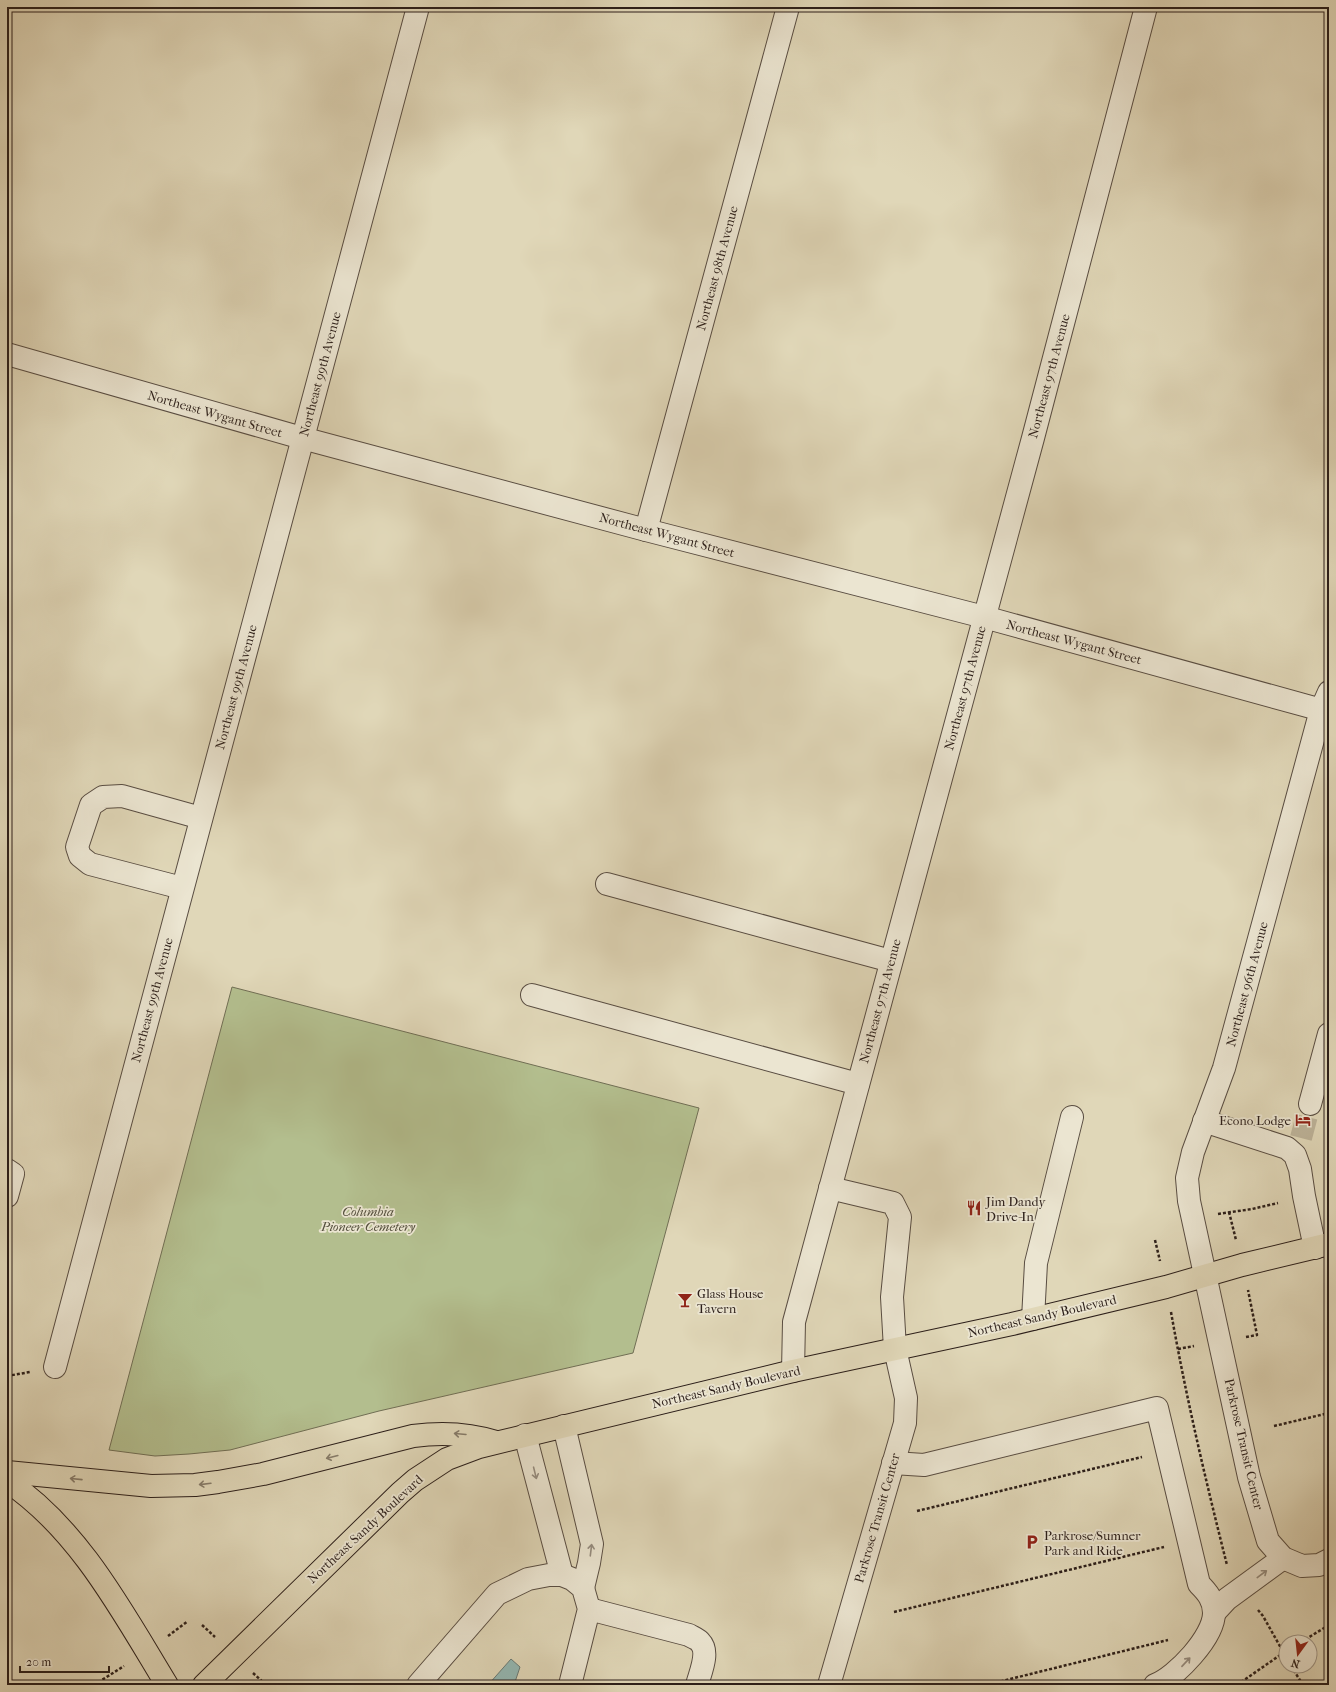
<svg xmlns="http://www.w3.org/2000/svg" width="1336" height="1692" viewBox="0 0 1336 1692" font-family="'IM FELL French Canon',serif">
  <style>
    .green { fill: #b3be8e; stroke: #706e54 }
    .water { fill: #94b8b3; stroke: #6a7b76 }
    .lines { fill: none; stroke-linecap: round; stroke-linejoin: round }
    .minor-tunnel { stroke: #bcb298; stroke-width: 22; stroke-dasharray: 22 11; stroke-linecap: butt }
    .minor-casing { stroke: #594d42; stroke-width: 24 }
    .major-casing { stroke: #2c1f1a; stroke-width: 24 }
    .path { stroke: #2c1f1a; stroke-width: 2.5; stroke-dasharray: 3 2; stroke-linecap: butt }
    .minor { stroke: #ebe5d1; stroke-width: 22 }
    .major { stroke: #e0d7b8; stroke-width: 22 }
    .oneway { stroke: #867b69 }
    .oneway2 { stroke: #958c7f }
    .labels { text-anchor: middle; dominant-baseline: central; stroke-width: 3.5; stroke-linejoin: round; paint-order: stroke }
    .street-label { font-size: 13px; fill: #2c1f1a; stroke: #ebe5d1 }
    .poi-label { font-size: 13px; fill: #2c1f1a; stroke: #ebe5d1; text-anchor: start }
    .park-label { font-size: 13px; font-style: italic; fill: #544f3d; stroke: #ebe5d1 }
  </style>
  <rect width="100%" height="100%" fill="#e0d7b8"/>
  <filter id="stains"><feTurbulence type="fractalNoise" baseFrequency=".005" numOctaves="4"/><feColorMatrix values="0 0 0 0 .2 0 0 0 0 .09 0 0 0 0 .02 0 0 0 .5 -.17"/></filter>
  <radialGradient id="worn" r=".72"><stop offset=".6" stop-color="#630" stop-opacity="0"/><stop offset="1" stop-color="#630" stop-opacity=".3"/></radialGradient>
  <path class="green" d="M232,987L699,1108L633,1353L379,1411L230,1450L189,1454L155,1456L109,1450Z"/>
  <path class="water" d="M511,1659L520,1667L514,1685H488Z"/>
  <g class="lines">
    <path class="minor-tunnel" d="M1301,1138L1310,1104"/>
    <g class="minor-casing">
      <g id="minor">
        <path d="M7,354L302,438L646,530L984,617L1329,712"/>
        <path d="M646,530L788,7"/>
        <path d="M1329,692L1321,710L1224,1068L1193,1152L1187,1178L1189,1201L1249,1477L1268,1541L1283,1558L1302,1566L1319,1565L1329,1560"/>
        <path d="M607,884L891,961"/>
        <path d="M182,888L90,864L80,856L77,847L91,805L103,797L122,796L201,818"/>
        <path d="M532,995L858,1084"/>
        <path d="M1310,1104L1329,1034"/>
        <path d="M1204,1121L1287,1148L1295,1155L1300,1169L1304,1196L1315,1248"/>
        <path d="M7,1170L13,1174L7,1196"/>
        <path d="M1033,1319L1036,1263L1072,1117"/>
        <path d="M55,1367L418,7"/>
        <path d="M793,1371L794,1322L1033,438L1146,7"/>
        <path d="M564,1426L592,1544L589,1563L583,1588"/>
        <path d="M525,1435L562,1575"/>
        <path d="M893,1463L924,1465L1157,1408L1199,1584C1207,1592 1214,1600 1214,1613C1214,1637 1176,1677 1155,1685"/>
        <path d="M589,1609L689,1635C692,1637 698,1639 700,1642C710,1652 700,1673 697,1685"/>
        <path d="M1214,1613L1227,1599L1283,1558"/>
        <path d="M418,1685L497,1594L528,1579L549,1575H562L572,1579L583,1588L589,1609L570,1685"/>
        <path d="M829,1685L905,1423L906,1398L895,1349L892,1297L900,1217L893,1203L830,1188"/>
      </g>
    </g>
    <g class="major-casing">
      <g id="major">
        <path d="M7,1472L151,1486L195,1485L218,1482L263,1474L413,1436C442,1432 468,1433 496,1442"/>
        <path d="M7,1481C79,1529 123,1613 167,1685"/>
        <path d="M204,1685L400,1493L415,1480L447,1459L479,1447L793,1371L1012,1324L1166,1287L1242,1265L1329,1244"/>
      </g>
    </g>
    <g class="path">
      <path d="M1229,1212L1236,1240"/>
      <path d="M1218,1214L1252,1209L1278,1203"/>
      <path d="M1155,1240L1160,1261"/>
      <path d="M1171,1312C1186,1397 1206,1482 1227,1565"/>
      <path d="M1246,1337L1257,1335L1248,1290"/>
      <path d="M1178,1349L1194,1346"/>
      <path d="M7,1376L30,1372"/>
      <path d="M1274,1426L1329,1413"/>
      <path d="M917,1511L1142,1457"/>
      <path d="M1258,1610L1263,1616L1286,1657"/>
      <path d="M894,1612L1164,1547"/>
      <path d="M202,1625L215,1637"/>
      <path d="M168,1636L188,1621"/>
      <path d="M1301,1642L1329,1625"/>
      <path d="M1291,1666L1303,1685"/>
      <path d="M253,1673L266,1685"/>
      <path d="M94,1685L124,1666"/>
      <path d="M986,1685L1168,1640"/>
      <path d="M1237,1685L1286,1651"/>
    </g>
    <use href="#minor" class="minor"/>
    <use href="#major" class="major"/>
  </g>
  <defs><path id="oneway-shaft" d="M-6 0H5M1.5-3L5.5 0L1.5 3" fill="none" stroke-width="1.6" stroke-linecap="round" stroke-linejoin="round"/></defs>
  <g class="oneway">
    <use href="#oneway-shaft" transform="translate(460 1434) rotate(-175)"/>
    <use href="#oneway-shaft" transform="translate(332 1457) rotate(166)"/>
    <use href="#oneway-shaft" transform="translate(76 1479) rotate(-174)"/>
    <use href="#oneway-shaft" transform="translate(205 1484) rotate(173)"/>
  </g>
  <g class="oneway2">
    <use href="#oneway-shaft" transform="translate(535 1473) rotate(76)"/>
    <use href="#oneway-shaft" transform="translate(591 1550) rotate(-83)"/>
    <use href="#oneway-shaft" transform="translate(1262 1574) rotate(-37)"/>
    <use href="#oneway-shaft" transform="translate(1186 1662) rotate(-47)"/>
  </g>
  <defs>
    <g id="hotel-bare" transform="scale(1.2)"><path d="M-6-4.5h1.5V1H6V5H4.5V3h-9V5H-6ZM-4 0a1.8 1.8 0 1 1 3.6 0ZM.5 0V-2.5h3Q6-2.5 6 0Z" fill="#8f2418" stroke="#ebe5d1" stroke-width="2.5" paint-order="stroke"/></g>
    <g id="restaurant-bare" transform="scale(1.2)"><path d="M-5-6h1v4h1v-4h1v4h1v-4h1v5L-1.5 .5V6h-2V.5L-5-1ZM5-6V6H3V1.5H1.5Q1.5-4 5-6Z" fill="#8f2418" stroke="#ebe5d1" stroke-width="2.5" paint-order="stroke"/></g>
    <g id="bar-bare" transform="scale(1.2)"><path d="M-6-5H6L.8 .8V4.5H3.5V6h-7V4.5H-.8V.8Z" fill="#8f2418" stroke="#ebe5d1" stroke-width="2.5" paint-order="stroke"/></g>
    <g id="parking-bare" transform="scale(1.2)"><path d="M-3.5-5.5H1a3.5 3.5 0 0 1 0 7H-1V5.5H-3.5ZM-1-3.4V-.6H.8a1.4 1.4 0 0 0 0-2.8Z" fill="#8f2418" stroke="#ebe5d1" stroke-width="2.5" paint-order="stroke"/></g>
  </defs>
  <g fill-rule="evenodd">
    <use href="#hotel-bare" x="1303" y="1120"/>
    <use href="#restaurant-bare" x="974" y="1208"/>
    <use href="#bar-bare" x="685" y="1300"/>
    <use href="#parking-bare" x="1032" y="1542"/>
  </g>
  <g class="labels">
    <g class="street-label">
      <text transform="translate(717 268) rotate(-75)">Northeast 98th Avenue</text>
      <text transform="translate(320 374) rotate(-75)">Northeast 99th Avenue</text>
      <text transform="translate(1049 376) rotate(-75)">Northeast 97th Avenue</text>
      <text transform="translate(215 414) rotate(16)">Northeast Wygant Street</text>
      <text transform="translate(667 535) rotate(15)">Northeast Wygant Street</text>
      <text transform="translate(1074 642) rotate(15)">Northeast Wygant Street</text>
      <text transform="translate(236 687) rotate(-75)">Northeast 99th Avenue</text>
      <text transform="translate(965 688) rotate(-75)">Northeast 97th Avenue</text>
      <text transform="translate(1247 984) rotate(-75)">Northeast 96th Avenue</text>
      <text transform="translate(152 1000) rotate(-75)">Northeast 99th Avenue</text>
      <text transform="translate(880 1001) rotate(-75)">Northeast 97th Avenue</text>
      <text transform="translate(1042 1316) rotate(-13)">Northeast Sandy Boulevard</text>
      <text transform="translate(726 1387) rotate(-13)">Northeast Sandy Boulevard</text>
      <text transform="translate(1244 1444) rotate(77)">Parkrose Transit Center</text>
      <text transform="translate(877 1518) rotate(-74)">Parkrose Transit Center</text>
      <text transform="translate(365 1529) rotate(-43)">Northeast Sandy Boulevard</text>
    </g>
    <g class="poi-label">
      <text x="1291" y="1120" text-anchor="end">Econo Lodge</text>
      <text x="986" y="1201">Jim Dandy<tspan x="986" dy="15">Drive-In</tspan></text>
      <text x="697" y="1293">Glass House<tspan x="697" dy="15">Tavern</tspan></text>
      <text x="1044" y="1535">Parkrose/Sumner<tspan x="1044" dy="15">Park and Ride</tspan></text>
    </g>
    <g class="park-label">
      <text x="368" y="1211">Columbia<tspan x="368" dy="15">Pioneer Cemetery</tspan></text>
    </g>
  </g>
  <rect width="1336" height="1692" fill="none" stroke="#e0d7b8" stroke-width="24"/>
  <rect x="8" y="8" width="1320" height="1676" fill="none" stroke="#2c1f1a" stroke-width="2"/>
  <rect x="12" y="12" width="1312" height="1668" fill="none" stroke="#2c1f1a"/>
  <g transform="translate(1298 1654) rotate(195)"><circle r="19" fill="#ebe5d1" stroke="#9f9688"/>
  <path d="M0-3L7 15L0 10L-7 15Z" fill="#8f2418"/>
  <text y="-6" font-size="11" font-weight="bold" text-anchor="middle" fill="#2c1f1a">N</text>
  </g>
  <path d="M20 1666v6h89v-6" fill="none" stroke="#2c1f1a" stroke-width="2"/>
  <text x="26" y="1666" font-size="12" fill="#2c1f1a" stroke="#ebe5d1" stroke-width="3" paint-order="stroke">20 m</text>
  <rect width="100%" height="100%" filter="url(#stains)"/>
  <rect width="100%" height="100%" fill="url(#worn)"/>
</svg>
